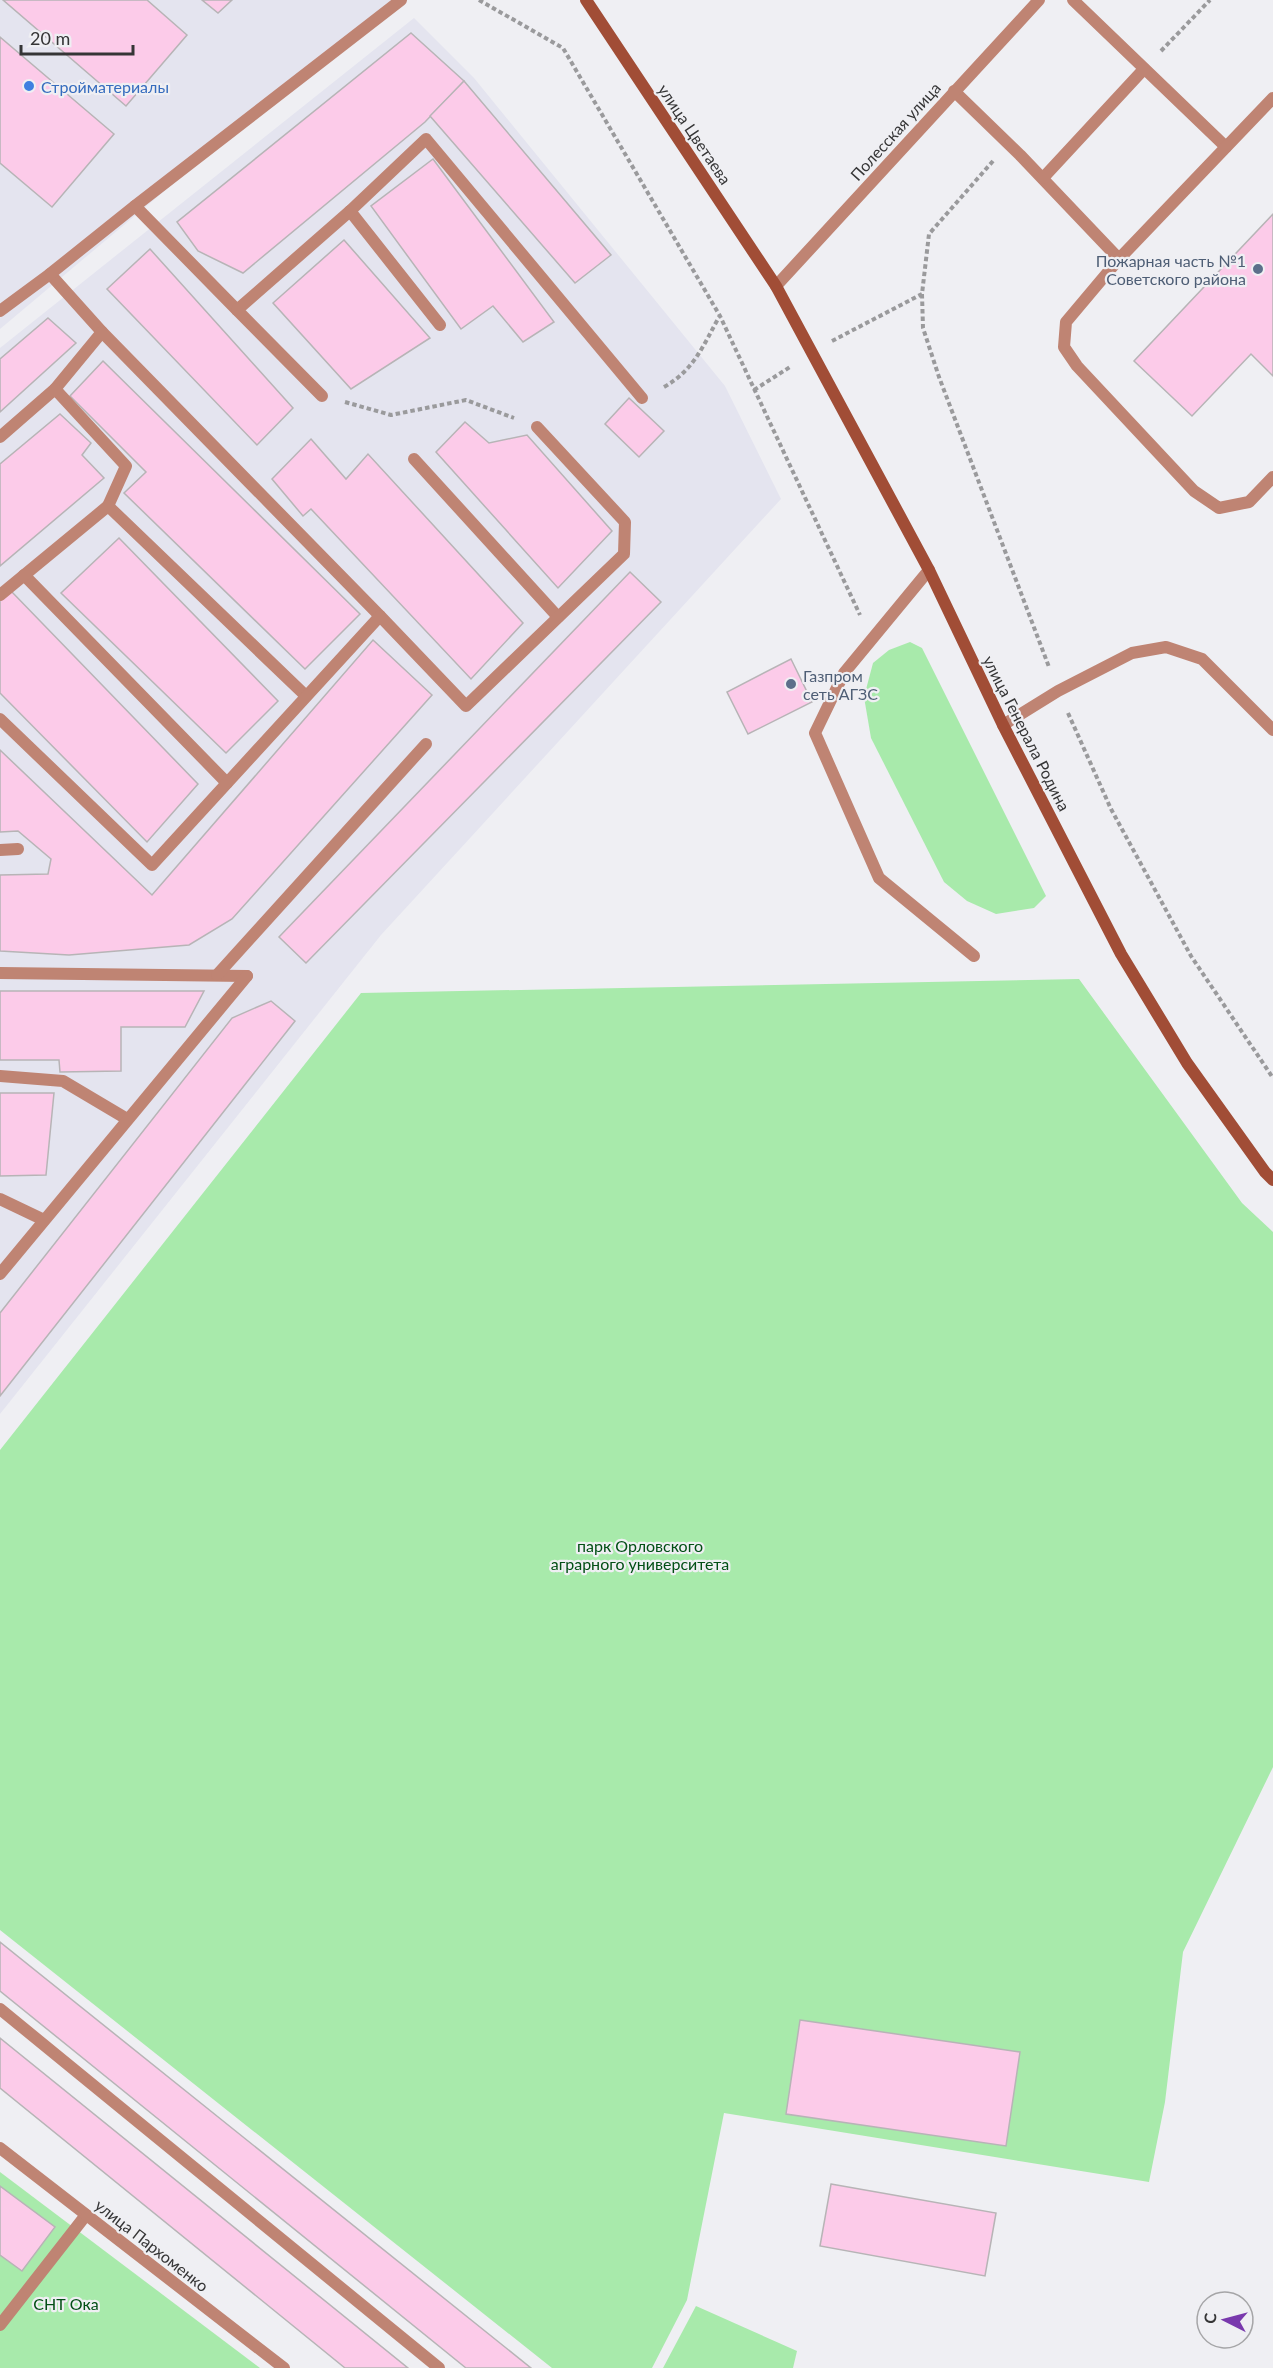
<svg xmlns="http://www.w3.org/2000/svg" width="1273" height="2368" viewBox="0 0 1273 2368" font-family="Lato,sans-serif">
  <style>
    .built { fill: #e4e4ef }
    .green { fill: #a8eaab }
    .building { fill: #fccbe9; stroke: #b7b4b6; stroke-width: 1.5 }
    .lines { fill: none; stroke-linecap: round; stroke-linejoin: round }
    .path { stroke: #9a9a9c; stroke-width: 4; stroke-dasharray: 4.5 3; stroke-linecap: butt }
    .service { stroke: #bf8473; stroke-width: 12 }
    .minor { stroke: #bf8473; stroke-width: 12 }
    .tertiary { stroke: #bf8473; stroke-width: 12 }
    .secondary { stroke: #a14d36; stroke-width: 12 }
    .shop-dot { fill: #3f7fe0; stroke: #efeff3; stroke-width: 2 }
    .service-dot { fill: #5c6f8a; stroke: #efeff3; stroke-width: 2 }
    .labels { text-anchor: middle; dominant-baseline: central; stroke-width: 4.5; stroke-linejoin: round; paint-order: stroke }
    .shop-label { font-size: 16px; fill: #366cbe; stroke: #efeff3; text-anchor: start }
    .street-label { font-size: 16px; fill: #353536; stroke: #efeff3 }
    .service-label { font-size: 16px; fill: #4e5e75; stroke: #efeff3; text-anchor: end }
    .park-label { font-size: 16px; fill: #024f15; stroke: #efeff3 }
  </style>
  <rect width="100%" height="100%" fill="#efeff3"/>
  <g class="built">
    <path d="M0,0H392L0,329Z"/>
    <path d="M414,18L474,78L725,386L781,499L381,935L0,1414V348Z"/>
  </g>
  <g class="green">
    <path d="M910,642L922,648L1046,896L1034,908L996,914L967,901L944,882L871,738L864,697L873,663L889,650Z"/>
    <path d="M1079,979L1242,1203L1273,1232V1767L1183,1952L1165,2102L1149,2182L724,2113L687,2300L652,2368H552L0,1930V1450L361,993Z"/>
    <path d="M0,2172L260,2368H0Z"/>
    <path d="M696,2306L797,2351L793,2368H663Z"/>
  </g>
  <g class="building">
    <path d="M3,0H147L187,35L126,106Z"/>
    <path d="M202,0H232L218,13Z"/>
    <path d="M411,33L464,81L425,122L243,273L198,251L177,222Z"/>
    <path d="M0,37L114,134L52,207L0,163Z"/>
    <path d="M464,81L611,255L575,283L430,116Z"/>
    <path d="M433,159L554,322L523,342L493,306L461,329L371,206Z"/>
    <path d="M1273,214V376L1251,354L1192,416L1134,361Z"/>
    <path d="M344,240L430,338L351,389L273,303Z"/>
    <path d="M150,249L293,408L257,445L107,289Z"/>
    <path d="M48,318L76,343L0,412V359Z"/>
    <path d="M103,361L360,614L305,669L124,493L146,472L70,396Z"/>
    <path d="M629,398L664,431L639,457L605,424Z"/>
    <path d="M60,414L91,443L82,455L104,478L0,566V464Z"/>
    <path d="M465,422L489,443L527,435L612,531L558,588L436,452Z"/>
    <path d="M311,439L346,479L368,454L523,623L471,679L311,509L303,516L272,479Z"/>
    <path d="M119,538L278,701L226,753L61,593Z"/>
    <path d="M630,572L661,602L306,963L279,937Z"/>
    <path d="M11,591L198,784L147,842L0,693V601Z"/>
    <path d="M373,640L432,695L232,919L189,945L69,955L0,951V875L48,874L51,859L18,831L0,832V750L152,895Z"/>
    <path d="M791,659L812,702L748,734L727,692Z"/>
    <path d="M0,991H204L185,1027H121V1071L60,1072L59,1060H0Z"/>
    <path d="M271,1001L295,1021L0,1396V1313L232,1018Z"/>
    <path d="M0,1093H54L46,1175L0,1176Z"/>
    <path d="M0,1942L531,2368H466L0,1991Z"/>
    <path d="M800,2020L1020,2052L1006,2146L786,2114Z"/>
    <path d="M0,2038L408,2368H345L0,2088Z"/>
    <path d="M831,2184L996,2213L985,2276L820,2246Z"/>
    <path d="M0,2186L55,2227L22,2271L0,2255Z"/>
  </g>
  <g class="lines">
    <g class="path">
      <path d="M479,0L563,48L720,316L860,615"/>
      <path d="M1161,51L1210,0"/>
      <path d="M993,161L929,234L922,294L923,328L939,377L1049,667"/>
      <path d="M832,341L922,294"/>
      <path d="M664,387C694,370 703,346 719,317"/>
      <path d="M754,390L790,367"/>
      <path d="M345,402L391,415L466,400L514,418"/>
      <path d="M1068,713L1111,809L1191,956L1273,1078"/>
    </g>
    <g class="service">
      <path d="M1073,0L1226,147"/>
      <path d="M954,91L1020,155L1119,259"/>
      <path d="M1273,98L1119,259L1066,322L1064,347L1077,366L1194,491L1219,508L1249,502L1273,477"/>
      <path d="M1043,178L1144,69"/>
      <path d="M135,206L237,310"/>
      <path d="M350,211L440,325"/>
      <path d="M50,274L102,332"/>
      <path d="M0,311L50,274L135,206L401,0"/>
      <path d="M55,389L102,332L380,616"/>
      <path d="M322,396L237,310L350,211L426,139L642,398"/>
      <path d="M0,437L55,389L126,466L108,506"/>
      <path d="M414,459L558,617"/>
      <path d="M929,570L844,673L815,733L879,878L974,956"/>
      <path d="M24,575L227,783"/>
      <path d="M0,595L108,506L306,696"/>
      <path d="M0,719L152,865L380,616L466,706L624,554L625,522L537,427"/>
      <path d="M1003,725L1058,691L1132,653L1166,647L1202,659L1273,730"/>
      <path d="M0,850L18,849"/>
      <path d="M0,973L247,976"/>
      <path d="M217,975L426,744"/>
      <path d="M0,1076L63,1081L127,1119"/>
      <path d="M0,1199L44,1220"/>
      <path d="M0,1274L247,976"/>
      <path d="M0,2009L439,2368"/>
      <path d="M0,2325L86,2215"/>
    </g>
    <path class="minor" d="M0,2148L284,2368"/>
    <path class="tertiary" d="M776,286L1039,0"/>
    <path class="secondary" d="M586,0L776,286L929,570L1003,725L1121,954L1187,1063L1265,1172L1273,1180"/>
  </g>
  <circle class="shop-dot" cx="29" cy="86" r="6"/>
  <g class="service-dot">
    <circle cx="1258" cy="269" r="6"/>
    <circle cx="791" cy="684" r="6"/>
  </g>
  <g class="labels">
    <g class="shop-label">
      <text x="41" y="86">Стройматериалы</text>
    </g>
    <g class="street-label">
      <text transform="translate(895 131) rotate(-48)">Полесская улица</text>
      <text transform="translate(695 134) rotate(56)">улица Цветаева</text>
      <text transform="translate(1027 733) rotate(63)">улица Генерала Родина</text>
      <text transform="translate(152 2245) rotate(38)">улица Пархоменко</text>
    </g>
    <g class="service-label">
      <text x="1246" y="260">Пожарная часть №1<tspan x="1246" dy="18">Советского района</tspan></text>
      <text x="803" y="675" text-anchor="start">Газпром<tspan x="803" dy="18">сеть АГЗС</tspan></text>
    </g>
    <g class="park-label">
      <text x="640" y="1545">парк Орловского<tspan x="640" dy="18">аграрного университета</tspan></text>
      <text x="66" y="2303">СНТ Ока</text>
    </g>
  </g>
  <g transform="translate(1225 2320) rotate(276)"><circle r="28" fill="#efeff3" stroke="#a5a5a7" stroke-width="1.5"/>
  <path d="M0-4.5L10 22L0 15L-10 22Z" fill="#7939ad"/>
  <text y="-9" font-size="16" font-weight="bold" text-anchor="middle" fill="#353536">С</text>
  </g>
  <path d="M21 45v9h112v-9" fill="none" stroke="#353536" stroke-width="3"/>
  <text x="30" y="45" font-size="18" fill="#353536" stroke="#efeff3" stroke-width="4.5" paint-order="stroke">20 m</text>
</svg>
